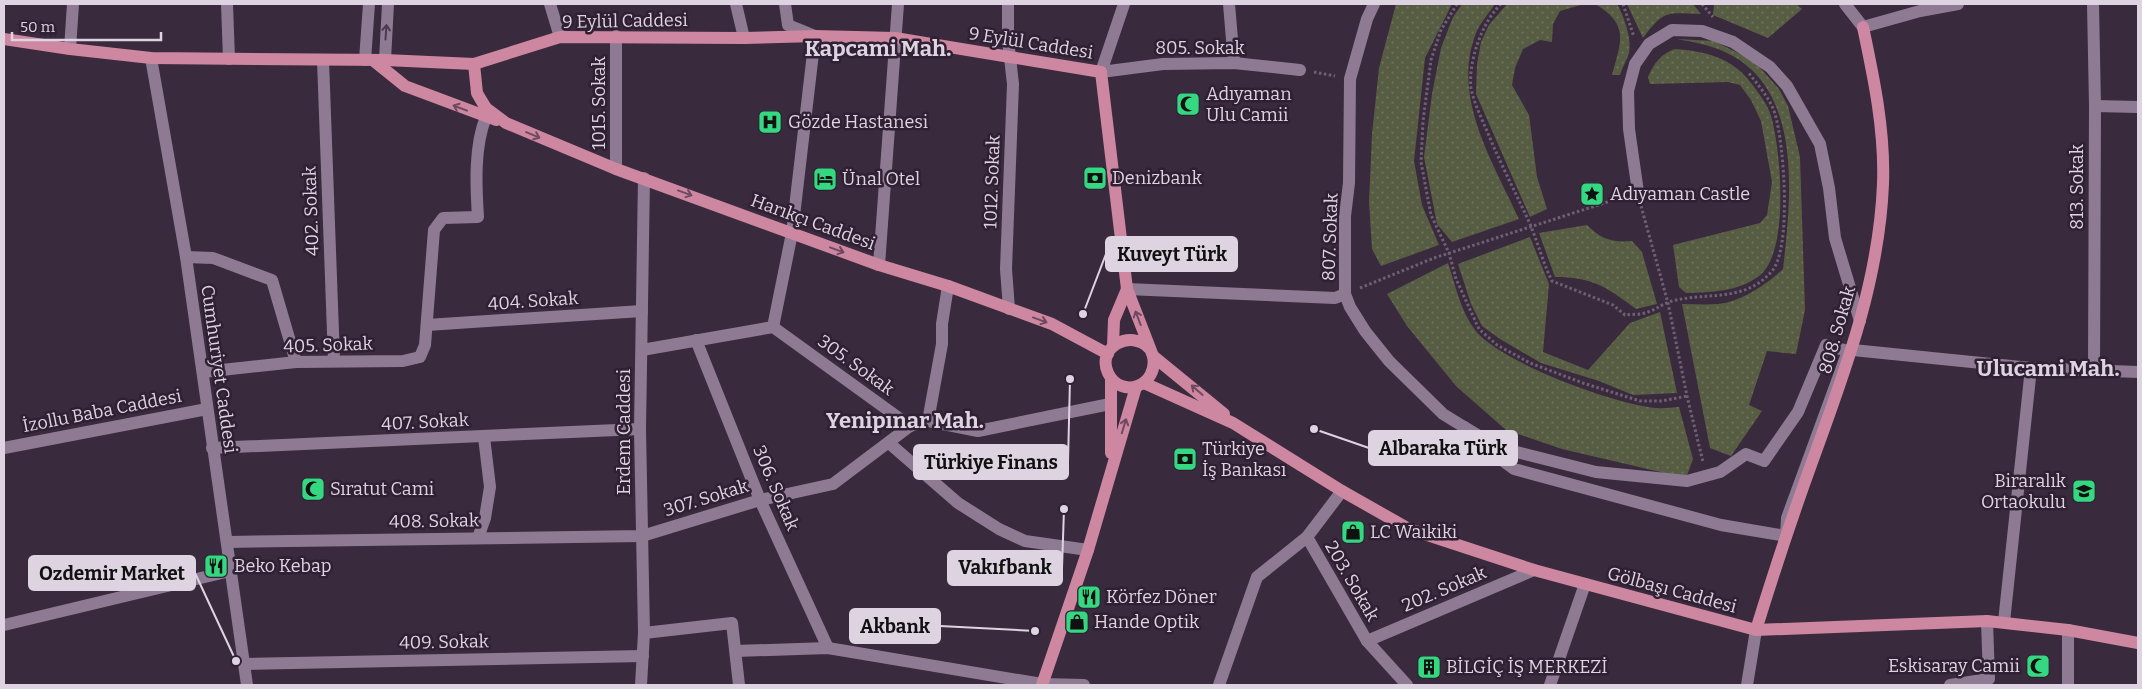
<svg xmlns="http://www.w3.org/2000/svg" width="2142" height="689" viewBox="0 0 2142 689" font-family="Bitter,serif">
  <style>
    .grass { fill: url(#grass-dots) }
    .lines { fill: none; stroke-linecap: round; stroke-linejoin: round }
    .path { stroke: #6f6173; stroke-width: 3; stroke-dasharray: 2.5 2.5; stroke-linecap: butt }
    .minor { stroke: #8e7b93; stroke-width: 12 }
    .major { stroke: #ce87a0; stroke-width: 12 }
    .oneway { stroke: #4c3b50 }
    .oneway2 { stroke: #6f495f }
    .labels { text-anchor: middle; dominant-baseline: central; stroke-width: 5; stroke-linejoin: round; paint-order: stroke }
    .street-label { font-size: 18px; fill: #ded4e1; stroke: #302034 }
    .poi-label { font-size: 18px; fill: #ded4e1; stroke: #302034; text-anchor: start }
    .district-label { font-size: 22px; font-weight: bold; fill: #ded4e1; stroke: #302034 }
    .leader { fill: none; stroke: #ded4e1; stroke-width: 2 }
    .callout-dot { fill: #ded4e1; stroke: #302034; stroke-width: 2 }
    .callout { fill: #ded4e1; stroke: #ded4e1; stroke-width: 2 }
    .callout-label { font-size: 19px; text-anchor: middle; font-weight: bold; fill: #111 }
  </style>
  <defs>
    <pattern id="grass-dots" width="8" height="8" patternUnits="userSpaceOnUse" patternTransform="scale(1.25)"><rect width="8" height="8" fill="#575d42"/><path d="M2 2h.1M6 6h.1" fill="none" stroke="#6f735d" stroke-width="1.8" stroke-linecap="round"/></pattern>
  </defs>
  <rect width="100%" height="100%" fill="#3a2a3e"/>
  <g class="grass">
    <path d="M1396,4H1452L1425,58L1414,161L1422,205L1439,245L1381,266L1372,249L1369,202L1372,134L1379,68Z"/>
    <path d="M1462,4H1495C1489,13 1480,23 1476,33C1451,97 1493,162 1519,219L1452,242L1437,224L1424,157L1432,94L1441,48L1453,17Z"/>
    <path d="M1507,4H1584L1560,11L1553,24L1552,42L1540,40L1523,49L1515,68L1512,85L1529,115L1537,177L1547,209L1530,217L1476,94L1477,64L1481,42L1489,25Z"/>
    <path d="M1595,4H1617C1624,16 1632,39 1629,53C1627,60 1622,68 1620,75H1612C1621,42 1630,24 1595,4Z"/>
    <path d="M1627,4H1693L1701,14C1666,13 1665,9 1643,38Z"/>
    <path d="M1714,4H1796L1802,9L1768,38L1713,15Z"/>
    <path d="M1677,39L1714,41L1754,61L1779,89L1788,106L1800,157L1805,310L1796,354L1767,351L1749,405L1762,411L1731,456L1710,448L1682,304C1694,304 1706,305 1718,304C1741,302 1767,284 1783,269C1791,198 1804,88 1725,52C1710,45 1693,42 1677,39Z"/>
    <path d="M1675,49C1705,51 1733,58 1751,83C1758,92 1768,105 1771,116C1781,150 1790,253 1759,276C1738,292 1711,292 1686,293L1679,287L1673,245L1760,223L1767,215L1772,182L1761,121L1751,100L1740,85L1728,82L1650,84L1648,77C1654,63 1661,54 1675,49Z"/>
    <path d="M1587,225C1601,239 1612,243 1632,241L1642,252L1657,304L1636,309C1607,287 1592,277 1555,277L1539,233Z"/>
    <path d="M1530,237L1549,284L1543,352L1588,370L1630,323L1660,312L1677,393L1633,395L1599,381L1541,363L1500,339L1482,326L1471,304L1458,264Z"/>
    <path d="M1448,263C1455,284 1461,312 1475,330C1501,363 1614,404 1656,408C1664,409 1672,407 1679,407L1693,459L1686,478L1562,449L1506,430L1456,386L1407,326L1387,294Z"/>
  </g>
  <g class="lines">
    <g class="path">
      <path d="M1457,4L1441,30L1431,60L1423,121L1421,162L1431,215L1449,253L1456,279L1479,329L1497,345L1530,363L1583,383L1640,401H1662L1687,396"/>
      <path d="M1501,4C1482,22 1468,62 1471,88C1474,103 1481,117 1487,131C1500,163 1516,193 1530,224C1538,243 1543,263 1552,281L1613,305L1625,315C1632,314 1641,315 1648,312C1655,310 1661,305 1669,302C1704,291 1744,304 1772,271C1792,248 1784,143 1775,114C1770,98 1758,85 1748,72"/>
      <path d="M1623,4L1634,37"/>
      <path d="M1702,4L1713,17"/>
      <path d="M1314,72L1335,76"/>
      <path d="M1641,206L1668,303L1687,396L1703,462"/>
      <path d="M1360,288L1434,258L1623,197"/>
    </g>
    <g class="minor">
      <path d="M227,4L229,59"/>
      <path d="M550,4L560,37"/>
      <path d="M736,4L744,38"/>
      <path d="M1008,4V40L1013,84L1006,269L1009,309"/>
      <path d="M1124,4L1101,72L1163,64L1234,63L1300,70"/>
      <path d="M1229,4L1234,63"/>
      <path d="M1374,4L1367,19L1350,79L1349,183L1345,216V294L1350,307L1365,331L1389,361L1443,414L1464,427"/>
      <path d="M1845,4L1863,27L1920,11L1958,4"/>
      <path d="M2093,4L2095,106L2094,371"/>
      <path d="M70,49L73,4"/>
      <path d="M151,58L186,257L247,685"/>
      <path d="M323,60L334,360"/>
      <path d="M365,60L369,4"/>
      <path d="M385,60L388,4"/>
      <path d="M2095,106L2138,107"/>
      <path d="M616,169V36"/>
      <path d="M1638,192L1629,129L1628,91L1635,64L1649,44L1672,30L1702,31L1733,42L1770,67L1787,86L1820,144L1829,188L1835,238L1860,321"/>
      <path d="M186,257L213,258L272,280L296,362"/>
      <path d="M879,265L898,4"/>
      <path d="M1127,289L1335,298L1345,294"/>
      <path d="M427,325L642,311"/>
      <path d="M773,327L792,233L815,36L788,25L785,4"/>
      <path d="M696,340L760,500L828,648"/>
      <path d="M1826,345L1848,351L1787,518L1786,536L1721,525L1514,469L1484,447L1464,427L1497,447L1596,472L1687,481L1720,472L1746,454L1764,461L1798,412Z"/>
      <path d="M642,350L773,327L910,426L928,421L978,431L1110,404"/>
      <path d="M1853,350L2031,368L2138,372"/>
      <path d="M203,372L296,362L403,361L420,357L425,345L434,230L443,218L478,217C476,186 474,146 486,117"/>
      <path d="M928,421L942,344V324L948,286"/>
      <path d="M889,443L958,503L999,529L1025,541L1088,550"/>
      <path d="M4,448L207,409"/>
      <path d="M212,448L640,429"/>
      <path d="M1342,491L1307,537L1367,641L1407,685"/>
      <path d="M478,538L485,518L490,487L484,437"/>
      <path d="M227,542L642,536L760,500L833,484L910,426"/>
      <path d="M2004,622L2031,368"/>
      <path d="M4,625L230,571"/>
      <path d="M644,633L732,623L739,685"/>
      <path d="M1367,641L1534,570"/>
      <path d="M736,651L828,648L1042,684L1084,685"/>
      <path d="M245,664L643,656"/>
      <path d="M641,685L644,633L640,429L644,178"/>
      <path d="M1219,685L1257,577L1307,537"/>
      <path d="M1550,685L1585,584"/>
      <path d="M1747,685L1756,630"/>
      <path d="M1950,685L1989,679L1987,621"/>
      <path d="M2068,685V630"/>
    </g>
    <g class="major">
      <path d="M4,39L70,49L151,58L385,60L474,64L560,37L744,38L815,36L895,38L1101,72L1127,289L1153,356C1159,386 1121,400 1108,373C1096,347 1131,329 1149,348"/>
      <path d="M374,61L405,86L496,120"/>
      <path d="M474,64L477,93L481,100L486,108L506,123L616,169L879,265L948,286L1052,324L1108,354"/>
      <path d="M1113,346L1114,320L1127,289"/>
      <path d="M1153,356L1224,414"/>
      <path d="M1144,383L1233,423L1342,491L1409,529L1534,570L1756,630L1987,621L2068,630L2138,643"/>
      <path d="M1111,453V379"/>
      <path d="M1756,630C1773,575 1791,520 1811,465C1844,374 1879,283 1883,184C1885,131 1874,79 1863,27"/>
      <path d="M1042,685L1088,550L1136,387"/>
    </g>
  </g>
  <defs><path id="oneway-shaft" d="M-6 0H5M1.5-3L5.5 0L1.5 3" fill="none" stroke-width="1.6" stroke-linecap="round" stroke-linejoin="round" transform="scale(1.25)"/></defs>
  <use class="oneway" href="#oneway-shaft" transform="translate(386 32) rotate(-86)"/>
  <g class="oneway2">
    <use href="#oneway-shaft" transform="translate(460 108) rotate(-159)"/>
    <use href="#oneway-shaft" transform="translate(533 135) rotate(23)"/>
    <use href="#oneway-shaft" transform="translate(685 193) rotate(20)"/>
    <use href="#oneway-shaft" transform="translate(837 250) rotate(20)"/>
    <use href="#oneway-shaft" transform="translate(1138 318) rotate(-111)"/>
    <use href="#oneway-shaft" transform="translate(1040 320) rotate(20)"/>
    <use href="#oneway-shaft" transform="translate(1197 390) rotate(-139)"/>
    <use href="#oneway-shaft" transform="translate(1124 426) rotate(-73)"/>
  </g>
  <defs>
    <g id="mosque-square" transform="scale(1.25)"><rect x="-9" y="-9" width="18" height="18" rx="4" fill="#34d881" stroke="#302034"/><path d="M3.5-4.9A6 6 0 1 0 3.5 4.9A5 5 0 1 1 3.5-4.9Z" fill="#111"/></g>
    <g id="hospital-square" transform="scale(1.25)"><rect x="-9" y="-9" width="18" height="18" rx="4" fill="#34d881" stroke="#302034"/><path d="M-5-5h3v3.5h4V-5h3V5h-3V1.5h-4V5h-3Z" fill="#111"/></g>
    <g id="bank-square" transform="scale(1.25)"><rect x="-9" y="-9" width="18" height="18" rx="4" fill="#34d881" stroke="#302034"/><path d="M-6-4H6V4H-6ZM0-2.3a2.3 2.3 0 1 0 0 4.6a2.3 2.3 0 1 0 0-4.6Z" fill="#111"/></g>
    <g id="hotel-square" transform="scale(1.25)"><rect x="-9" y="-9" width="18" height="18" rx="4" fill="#34d881" stroke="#302034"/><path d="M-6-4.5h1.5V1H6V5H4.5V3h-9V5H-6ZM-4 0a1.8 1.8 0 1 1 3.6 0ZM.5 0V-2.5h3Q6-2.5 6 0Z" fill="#111"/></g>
    <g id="sight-square" transform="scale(1.25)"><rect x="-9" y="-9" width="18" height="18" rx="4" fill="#34d881" stroke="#302034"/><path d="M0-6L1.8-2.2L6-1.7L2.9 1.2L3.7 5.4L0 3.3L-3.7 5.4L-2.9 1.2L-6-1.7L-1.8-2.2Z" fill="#111"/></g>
    <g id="school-square" transform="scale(1.25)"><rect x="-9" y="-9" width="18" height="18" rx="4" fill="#34d881" stroke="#302034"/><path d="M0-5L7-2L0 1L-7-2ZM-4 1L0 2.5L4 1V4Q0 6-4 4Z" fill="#111"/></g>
    <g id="shop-square" transform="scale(1.25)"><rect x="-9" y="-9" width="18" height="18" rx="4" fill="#34d881" stroke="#302034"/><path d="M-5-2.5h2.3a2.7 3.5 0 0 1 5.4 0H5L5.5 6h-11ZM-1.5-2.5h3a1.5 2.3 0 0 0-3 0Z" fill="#111"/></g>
    <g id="restaurant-square" transform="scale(1.25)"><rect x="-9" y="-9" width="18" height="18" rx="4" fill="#34d881" stroke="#302034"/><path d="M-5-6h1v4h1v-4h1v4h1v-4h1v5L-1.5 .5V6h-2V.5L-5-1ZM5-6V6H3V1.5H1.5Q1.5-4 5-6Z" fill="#111"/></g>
    <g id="building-square" transform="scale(1.25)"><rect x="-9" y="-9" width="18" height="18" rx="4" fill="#34d881" stroke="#302034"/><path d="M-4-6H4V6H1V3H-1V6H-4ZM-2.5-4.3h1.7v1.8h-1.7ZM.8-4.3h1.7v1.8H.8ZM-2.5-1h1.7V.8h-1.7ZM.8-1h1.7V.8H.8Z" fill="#111"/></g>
  </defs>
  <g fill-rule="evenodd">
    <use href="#mosque-square" x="1188" y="104"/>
    <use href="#hospital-square" x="770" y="122"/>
    <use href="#bank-square" x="1095" y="178"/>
    <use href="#hotel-square" x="825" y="179"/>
    <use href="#sight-square" x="1592" y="194"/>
    <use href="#bank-square" x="1185" y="459"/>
    <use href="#mosque-square" x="313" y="489"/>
    <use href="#school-square" x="2084" y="491"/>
    <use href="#shop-square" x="1353" y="532"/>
    <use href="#restaurant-square" x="216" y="566"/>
    <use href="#restaurant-square" x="1089" y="597"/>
    <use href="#shop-square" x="1077" y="622"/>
    <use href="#mosque-square" x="2038" y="666"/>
    <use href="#building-square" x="1429" y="667"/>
  </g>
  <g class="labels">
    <g class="street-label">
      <text transform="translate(625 21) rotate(-1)">9 Eylül Caddesi</text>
      <text transform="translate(1031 43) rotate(9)">9 Eylül Caddesi</text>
      <text x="1200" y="48">805. Sokak</text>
      <text transform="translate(599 103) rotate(-90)">1015. Sokak</text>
      <text transform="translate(992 182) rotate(-88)">1012. Sokak</text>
      <text transform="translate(2077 187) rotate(-90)">813. Sokak</text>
      <text transform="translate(311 211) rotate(-92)">402. Sokak</text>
      <text transform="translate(813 222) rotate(20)">Harıkçı Caddesi</text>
      <text transform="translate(1330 237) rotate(-88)">807. Sokak</text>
      <text transform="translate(533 301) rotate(-4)">404. Sokak</text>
      <text transform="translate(1837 330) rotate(-74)">808. Sokak</text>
      <text transform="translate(328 345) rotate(-2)">405. Sokak</text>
      <text transform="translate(856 365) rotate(36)">305. Sokak</text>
      <text transform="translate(219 369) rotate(82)">Cumhuriyet Caddesi</text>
      <text transform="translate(102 411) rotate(-11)">İzollu Baba Caddesi</text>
      <text transform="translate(425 422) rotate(-3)">407. Sokak</text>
      <text transform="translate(624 432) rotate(-90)">Erdem Caddesi</text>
      <text transform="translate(776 488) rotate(67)">306. Sokak</text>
      <text transform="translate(706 498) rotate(-17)">307. Sokak</text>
      <text transform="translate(434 521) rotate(-1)">408. Sokak</text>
      <text transform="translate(1352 581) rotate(60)">203. Sokak</text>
      <text transform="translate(1444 589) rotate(-23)">202. Sokak</text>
      <text transform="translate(1672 590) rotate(15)">Gölbaşı Caddesi</text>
      <text transform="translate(444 642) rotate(-1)">409. Sokak</text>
    </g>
    <g class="poi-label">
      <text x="1206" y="94">Adıyaman<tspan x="1206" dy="21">Ulu Camii</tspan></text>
      <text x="788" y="122">Gözde Hastanesi</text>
      <text x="1112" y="178">Denizbank</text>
      <text x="842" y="179">Ünal Otel</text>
      <text x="1610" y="194">Adıyaman Castle</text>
      <text x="1202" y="449">Türkiye<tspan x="1202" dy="21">İş Bankası</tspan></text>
      <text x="2066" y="481" text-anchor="end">Biraralık<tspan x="2066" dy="21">Ortaokulu</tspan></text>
      <text x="330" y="489">Sıratut Cami</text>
      <text x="1370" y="532">LC Waikiki</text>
      <text x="234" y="566">Beko Kebap</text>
      <text x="1106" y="597">Körfez Döner</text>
      <text x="1094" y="622">Hande Optik</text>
      <text x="2020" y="666" text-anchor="end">Eskisaray Camii</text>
      <text x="1446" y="667">BİLGİÇ İŞ MERKEZİ</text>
    </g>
    <g class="district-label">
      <text x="878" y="48">Kapcami Mah.</text>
      <text x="2048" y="368">Ulucami Mah.</text>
      <text x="905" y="420">Yenipınar Mah.</text>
    </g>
  </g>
  <path class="leader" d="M1083 314L1106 254M1314 429L1369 448M1070 379L1068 462M1064 509L1062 568M236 661L195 573M1035 631L940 626"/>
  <g class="callout-dot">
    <circle cx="1083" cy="314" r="5"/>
    <circle cx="1314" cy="429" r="5"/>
    <circle cx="1070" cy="379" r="5"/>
    <circle cx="1064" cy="509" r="5"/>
    <circle cx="236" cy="661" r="5"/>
    <circle cx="1035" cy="631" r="5"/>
  </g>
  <g class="callout">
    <rect x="1106" y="237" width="131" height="34" rx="5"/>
    <rect x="1369" y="431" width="148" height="34" rx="5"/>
    <rect x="914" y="445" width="154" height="34" rx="5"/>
    <rect x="948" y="551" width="114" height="34" rx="5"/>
    <rect x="29" y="556" width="166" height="34" rx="5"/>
    <rect x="850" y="609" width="90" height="34" rx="5"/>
  </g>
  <g class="callout-label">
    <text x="1172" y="261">Kuveyt Türk</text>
    <text x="1443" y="455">Albaraka Türk</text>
    <text x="991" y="469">Türkiye Finans</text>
    <text x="1005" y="574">Vakıfbank</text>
    <text x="112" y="580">Ozdemir Market</text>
    <text x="895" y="633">Akbank</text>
  </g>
  <rect width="2142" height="689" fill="none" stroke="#ded4e1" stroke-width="10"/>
  <path d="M12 32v8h149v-8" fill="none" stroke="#ded4e1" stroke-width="2.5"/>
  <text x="20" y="32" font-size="15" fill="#ded4e1" stroke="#302034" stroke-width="4" paint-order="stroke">50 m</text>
</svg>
